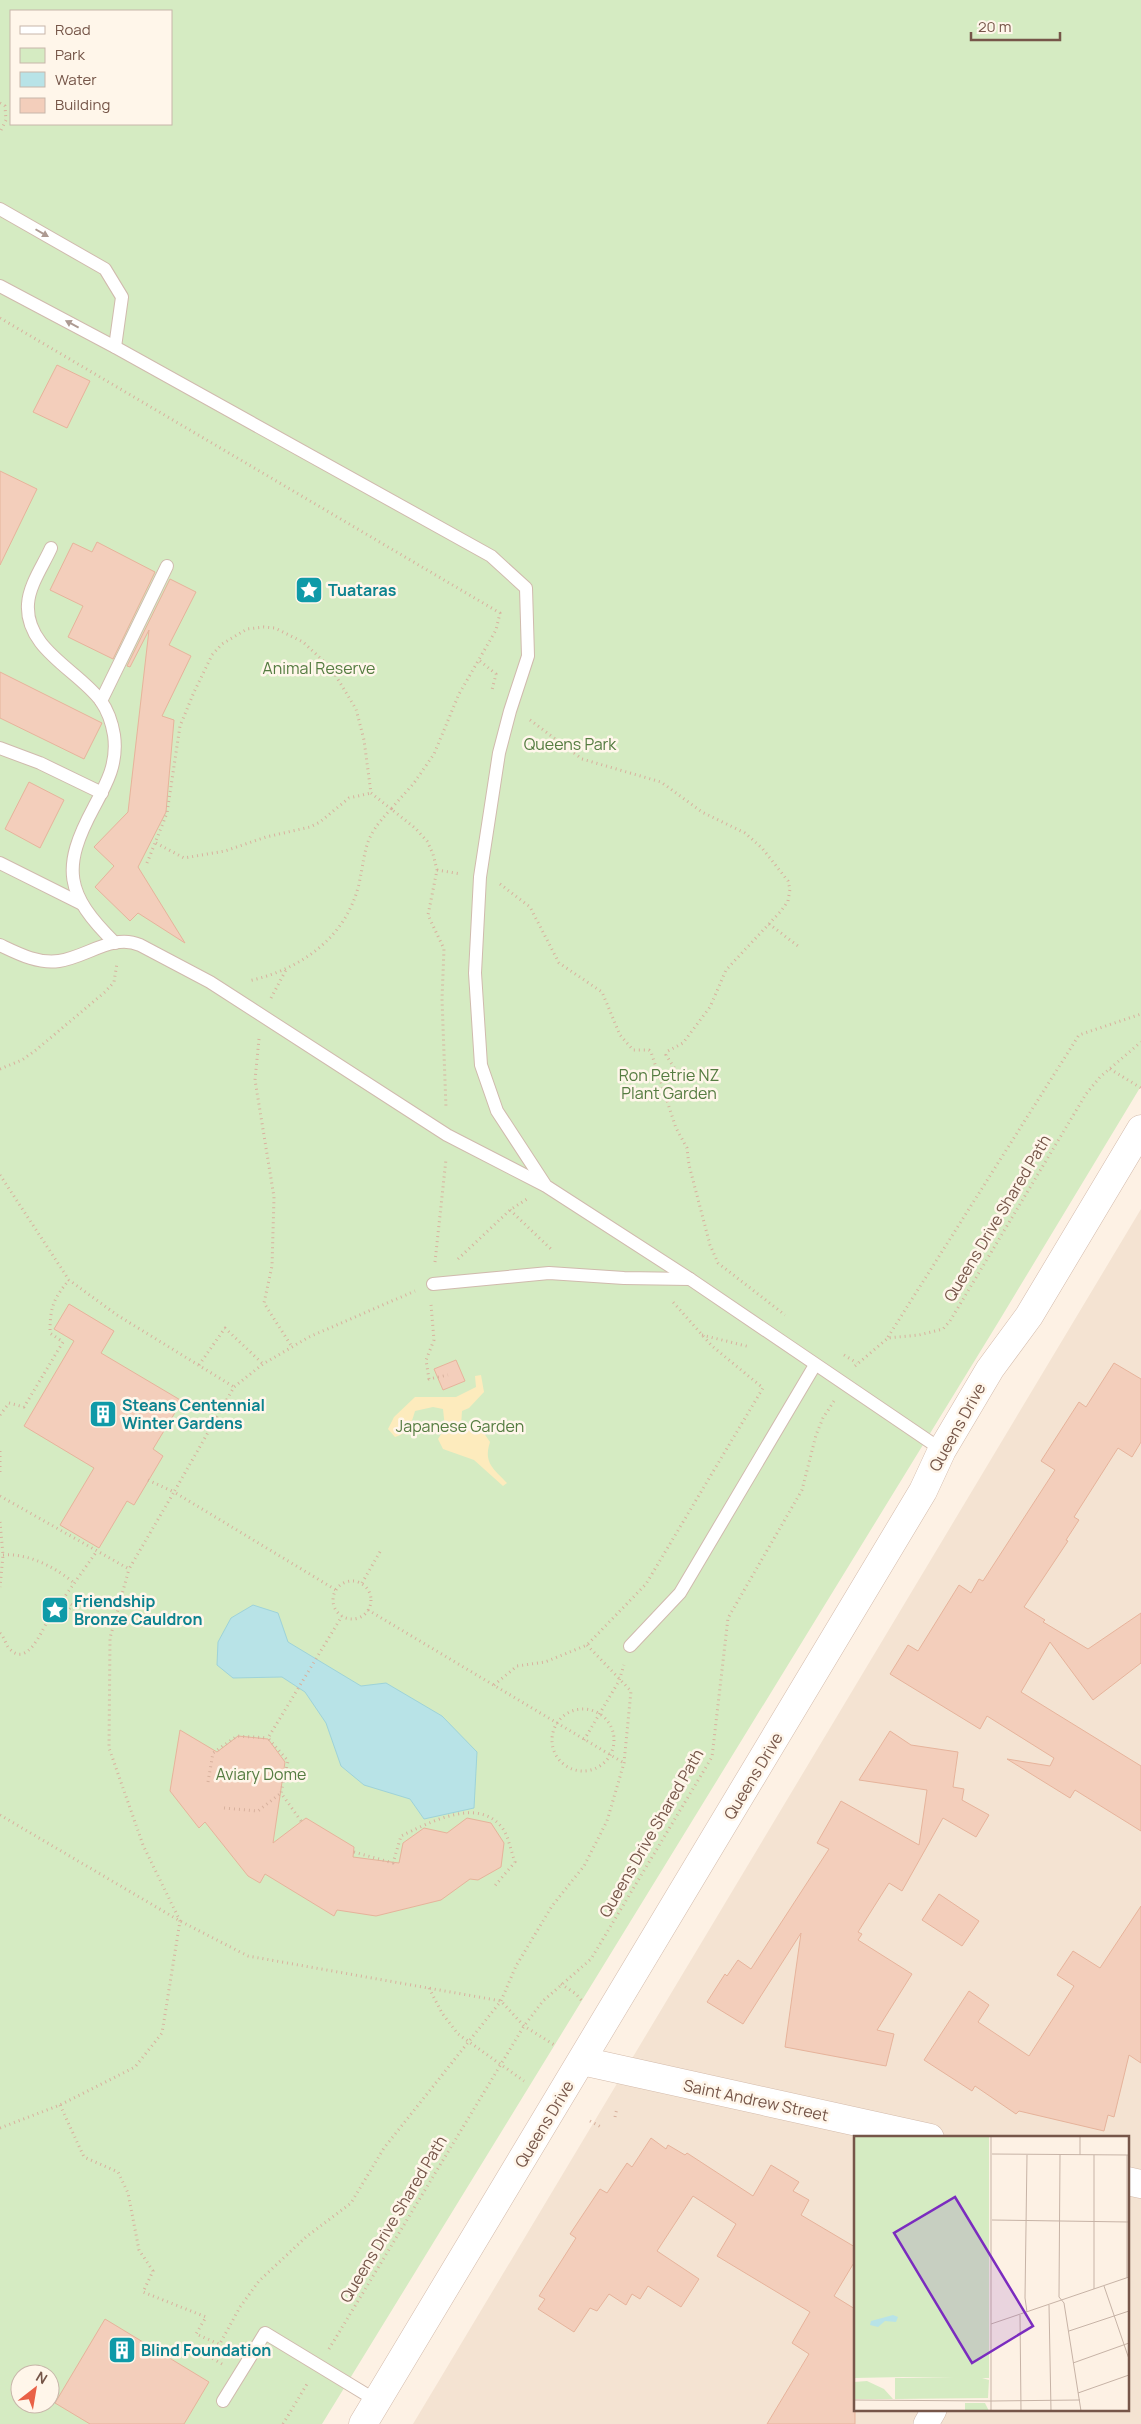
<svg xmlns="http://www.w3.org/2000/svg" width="1141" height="2424" viewBox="0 0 1141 2424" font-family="Manrope,sans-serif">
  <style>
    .residential { fill: #f4e3d2; fill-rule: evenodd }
    .green { fill: #d5ebc2; fill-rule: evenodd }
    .sand { fill: #fdebbd }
    .water { fill: #b8e3e7; stroke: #9ed3d9 }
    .building { fill: #f3cebb; stroke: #e6b39b }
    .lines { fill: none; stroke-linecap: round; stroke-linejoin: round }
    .lane-casing { stroke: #d0baad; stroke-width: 14 }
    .street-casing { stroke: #d0baad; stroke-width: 26 }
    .secondary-casing { stroke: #d3baaa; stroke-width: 29 }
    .path { stroke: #d8b19e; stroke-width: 3; stroke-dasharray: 1 4; stroke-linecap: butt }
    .lane { stroke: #fff; stroke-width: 12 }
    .street { stroke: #fff; stroke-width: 25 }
    .secondary { stroke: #fff; stroke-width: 28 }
    .oneway { fill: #ad9a92 }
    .labels { text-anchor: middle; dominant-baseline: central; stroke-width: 5; stroke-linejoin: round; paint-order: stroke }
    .culture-label { font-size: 16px; font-weight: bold; fill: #0d838f; stroke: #fff6ea; text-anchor: start }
    .park-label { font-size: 16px; fill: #557c41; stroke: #fff6ea }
    .street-label { font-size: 16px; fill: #765649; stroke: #fff6ea }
    .inset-road { fill: none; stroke: #c7b3a6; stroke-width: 1 }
    .view { fill: #7b2cbf; fill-opacity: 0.15; stroke: #7b2cbf; stroke-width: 2.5 }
    .inset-edge { fill: none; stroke: #765649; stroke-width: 2.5 }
  </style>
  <rect width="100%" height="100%" fill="#fdf1e4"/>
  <path class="residential" d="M1141,1209V2424H413ZM855,2138H1127V2410H855Z"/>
  <path class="green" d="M0,0H1141V1086L999,1321L322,2424H0ZM11,11H171V124H11ZM20,2374H50V2404H20Z"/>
  <path class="sand" d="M481,1375L484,1392L469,1408L462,1411L461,1426L477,1423L490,1442C483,1463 494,1469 507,1483L503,1486L474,1460L443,1449L438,1439L445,1428L443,1409L433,1407L415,1411C411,1424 409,1433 395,1437L388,1429L394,1417L415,1397H456L476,1387L475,1376Z"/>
  <path class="water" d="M253,1605L278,1613L288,1642L361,1686L386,1683L442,1716L477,1752L474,1808L424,1819L410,1799L364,1785L341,1766L326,1723L305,1692L282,1677L233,1678L217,1665L218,1642L231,1618Z"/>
  <g class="building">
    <path d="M57,365L90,381L67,428L33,412Z"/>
    <path d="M0,471L37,489L0,565Z"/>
    <path d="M97,542L155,572L113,659L68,637L83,606L50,590L73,543L92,552Z"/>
    <path d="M170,579L196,592L169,645L191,656L162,716L174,720L166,812L138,867L185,943L138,913L130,921L95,887L114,866L94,847L128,812L149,630L130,667L127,666Z"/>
    <path d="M0,672L102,723L84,759L0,718Z"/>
    <path d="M29,782L64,800L40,848L5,829Z"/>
    <path d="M69,1304L114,1331L101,1353L182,1401L153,1449L163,1456L134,1505L127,1501L99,1548L60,1525L94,1468L24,1426L74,1341L54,1329Z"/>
    <path d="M456,1360L465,1381L443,1390L434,1369Z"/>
    <path d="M1114,1363L1141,1379V1442L1132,1457L1118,1448L1074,1517L1079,1520L1066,1540L1068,1541L1024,1607L1045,1620L1043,1622L1088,1649L1141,1613V1663L1093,1700L1050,1642L1021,1692L1141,1766V1831L1075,1790L1070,1798L1007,1759L1050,1766L1054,1758L987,1716L980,1729L890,1674L908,1645L918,1651L959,1585L971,1593L979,1579L983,1581L1055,1470L1041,1461L1079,1402L1086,1407Z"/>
    <path d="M180,1730L217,1752L238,1736L268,1739L285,1762L273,1843L306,1818L354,1847L353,1857L399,1863L403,1843L424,1828L447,1833L467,1818L491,1823L504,1843L501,1867L478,1880L470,1879L441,1900L376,1916L337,1910L334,1916L265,1874L260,1883L248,1876L205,1822L199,1828L170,1791Z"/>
    <path d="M890,1731L911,1745L958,1752L953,1787L964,1789L962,1800L989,1815L976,1837L943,1818L902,1891L889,1883L858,1932L862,1934L858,1940L912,1974L877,2030L894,2034L886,2066L785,2047L801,1933L743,2024L707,2002L725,1974L727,1976L738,1960L751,1969L829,1849L817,1843L841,1801L919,1845L927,1790L859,1780Z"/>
    <path d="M939,1894L979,1921L962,1946L922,1920Z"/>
    <path d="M1141,1906V2063L1129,2055L1114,2117L1108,2115L1104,2131L1019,2111L1016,2114L975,2086L972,2091L924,2060L969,1991L989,2005L978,2022L1029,2056L1074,1986L1057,1975L1073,1951L1100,1968Z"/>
    <path d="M651,2138L666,2149L668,2145L685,2155L687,2153L753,2196L771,2165L799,2182L793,2191L809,2200L801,2215L855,2247V2261L834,2296L855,2309V2424H767L809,2354L792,2343L810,2312L717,2256L736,2224L693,2196L657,2251L699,2279L681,2307L648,2286L640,2299L632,2294L626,2305L609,2294L597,2311L590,2308L574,2332L538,2309L545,2299L539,2296L576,2238L570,2234L600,2189L607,2193L627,2163L632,2167Z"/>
    <path d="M105,2319L209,2382L184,2424H90L55,2403Z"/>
  </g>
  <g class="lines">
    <g class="lane-casing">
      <g id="lane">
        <path d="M0,209L105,269L122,297L115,347"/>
        <path d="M0,286L115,347L491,556L526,588L528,656L510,711L499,753L480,877L475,973L481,1065L497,1111L546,1186L690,1279L942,1450"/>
        <path d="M51,548C44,564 29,585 28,604C25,649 78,670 101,701C108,711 112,723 114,735C118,763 107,783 94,807C61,868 65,894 115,943"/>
        <path d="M101,701L167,566"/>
        <path d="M0,748L40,763L102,793"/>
        <path d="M0,863L82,904"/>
        <path d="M0,945C19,954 38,964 59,961C87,957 113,933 140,945L210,982L447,1135L544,1185"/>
        <path d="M433,1284L549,1273L624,1278L690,1279"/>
        <path d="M630,1646L680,1593L815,1365"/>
        <path d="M223,2401L265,2333L377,2401"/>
      </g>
    </g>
    <g class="street-casing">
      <path id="street" d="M926,2424L934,2410"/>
    </g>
    <g class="secondary-casing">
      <g id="secondary">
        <path d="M582,2061L930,2138"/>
        <path d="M1127,2181L1141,2184"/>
        <path d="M363,2424L923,1491L942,1450L990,1369L1029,1316L1141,1129"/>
      </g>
    </g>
    <g class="path">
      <path d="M0,103L5,106L6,120L0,132"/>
      <path d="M0,318L500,613L496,630L459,694L434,754L414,783L391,809L415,828L427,841L433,854L437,870L428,915L444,949L442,999L446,1108"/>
      <path d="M480,661L496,674L492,690"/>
      <path d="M530,720L582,759L661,782L702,812L745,833L762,848L788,881L790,889L788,901L781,911L726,970L710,1007L683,1043L668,1051L666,1055L675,1069L674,1078L666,1092"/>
      <path d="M156,843L184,858L225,851L266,837L310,827L320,822L349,798L371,793"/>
      <path d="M147,863L167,813L180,726L194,692L212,655L222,644L247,629L264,627L275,628L303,642L331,668L356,709L364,740L371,793L391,809C363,839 367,846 359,884C346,938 300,970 248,981"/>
      <path d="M437,870L461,874"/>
      <path d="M500,884L530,907L559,963L602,992L620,1035L633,1050H649L651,1052L676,1128L687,1148L689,1165L710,1245L718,1263L785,1315"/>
      <path d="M769,924L798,946"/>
      <path d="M271,998L287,968"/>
      <path d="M259,1039L255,1080L274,1197L272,1266L264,1303L292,1347"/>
      <path d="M0,1069L22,1060L36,1050L105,992L114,982L117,963"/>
      <path d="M1110,1069L1141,1088"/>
      <path d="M0,1175L69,1280L117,1315L234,1387"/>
      <path d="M510,1210L553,1251"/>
      <path d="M458,1259L510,1210L527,1199"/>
      <path d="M435,1262L446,1159"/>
      <path d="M431,1305L434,1340L426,1360L429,1379L448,1375"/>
      <path d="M702,1335L750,1347"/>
      <path d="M888,1337L1079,1035L1141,1014"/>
      <path d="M844,1355L857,1363"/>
      <path d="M199,1365L225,1328L263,1364"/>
      <path d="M855,1366L888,1338L919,1335L943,1329L950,1321L1086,1094L1100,1077L1141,1042"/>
      <path d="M0,1415L9,1403L24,1407L63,1342L50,1333C50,1308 53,1299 69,1280"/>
      <path d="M0,1451V1475"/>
      <path d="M148,1480L174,1492L234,1387L263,1364L309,1337L415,1291"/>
      <path d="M0,1496L129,1569L174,1492L336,1590"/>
      <path d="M0,1522L3,1555L0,1587"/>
      <path d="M3,1555C28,1553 55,1567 74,1583"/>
      <circle cx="352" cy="1600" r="19"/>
      <path d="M362,1583L381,1550"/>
      <path d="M368,1610L624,1763"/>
      <path d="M0,1633C4,1637 5,1642 8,1647C27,1671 43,1628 50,1616L60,1623L72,1605L63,1599L97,1551"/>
      <path d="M494,1685L517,1666L545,1662L587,1645L646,1584L763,1388L712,1346L672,1301"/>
      <circle cx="583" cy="1740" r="31"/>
      <path d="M584,1740L619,1681L624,1665"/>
      <path d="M208,1782L213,1753L237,1736L268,1738"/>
      <path d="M224,1808L258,1811L281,1793"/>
      <path d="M0,1815L180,1921L248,1956L501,2001L524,2026L556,2046"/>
      <path d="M301,1821L281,1793L288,1761L268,1738L342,1616"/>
      <path d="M354,1852L393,1863L401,1836C429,1823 479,1795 503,1829C509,1838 511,1852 515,1862L493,1888"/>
      <path d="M561,1984L576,1994L582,2001"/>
      <path d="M429,1988L442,2013L458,2034L524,2081"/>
      <path d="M60,2105L84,2157L118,2172L128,2193L139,2250L153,2271L143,2292L206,2317L196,2334L219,2344"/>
      <path d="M615,2117L617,2108"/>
      <path d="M590,2121L601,2127"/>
      <path d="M0,2128L60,2105L135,2067L162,2033L180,1921L143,1845L109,1748L110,1638L129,1569"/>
      <path d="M329,2349L524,2026L543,2001L591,1959L712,1757L728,1618L802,1490L816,1435L823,1418L834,1401"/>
      <path d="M222,2364L212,2358L240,2307L259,2281L306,2237L351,2203L384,2148L501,2001L516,1966L552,1906L584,1866L607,1821L624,1763L631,1691L587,1645"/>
      <path d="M283,2424L307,2384"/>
    </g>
    <use href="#lane" class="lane"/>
    <use href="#street" class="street"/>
    <use href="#secondary" class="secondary"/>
  </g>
  <defs><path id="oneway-solid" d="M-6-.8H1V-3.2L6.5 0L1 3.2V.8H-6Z" transform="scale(1.25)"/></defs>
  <g class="oneway">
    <use href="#oneway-solid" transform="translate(42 233) rotate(30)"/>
    <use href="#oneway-solid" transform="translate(72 324) rotate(-152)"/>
  </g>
  <defs>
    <g id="sight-square" transform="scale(1.4375)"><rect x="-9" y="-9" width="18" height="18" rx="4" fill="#0f9aa8" stroke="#fff6ea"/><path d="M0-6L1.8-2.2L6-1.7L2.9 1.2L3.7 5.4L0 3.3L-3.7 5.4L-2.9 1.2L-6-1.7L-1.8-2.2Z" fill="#fff"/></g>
    <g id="building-square" transform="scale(1.4375)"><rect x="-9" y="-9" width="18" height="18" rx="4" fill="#0f9aa8" stroke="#fff6ea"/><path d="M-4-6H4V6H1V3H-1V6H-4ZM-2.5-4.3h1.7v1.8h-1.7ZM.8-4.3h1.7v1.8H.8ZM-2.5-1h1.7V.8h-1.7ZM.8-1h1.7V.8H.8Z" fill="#fff"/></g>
  </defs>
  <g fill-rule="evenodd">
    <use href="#sight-square" x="309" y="590"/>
    <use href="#building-square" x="103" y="1414"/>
    <use href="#sight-square" x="55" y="1610"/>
    <use href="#building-square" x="122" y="2350"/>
  </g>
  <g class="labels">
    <g class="culture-label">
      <text x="328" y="590">Tuataras</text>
      <text x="122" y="1405">Steans Centennial<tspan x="122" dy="18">Winter Gardens</tspan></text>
      <text x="74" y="1601">Friendship<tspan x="74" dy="18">Bronze Cauldron</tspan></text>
      <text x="141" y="2350">Blind Foundation</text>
    </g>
    <g class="park-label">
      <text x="319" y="668">Animal Reserve</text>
      <text x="570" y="744">Queens Park</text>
      <text x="669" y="1075">Ron Petrie NZ<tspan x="669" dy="18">Plant Garden</tspan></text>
      <text x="460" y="1426">Japanese Garden</text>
      <text x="261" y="1774">Aviary Dome</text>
    </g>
    <g class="street-label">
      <text transform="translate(997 1218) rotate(-59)">Queens Drive Shared Path</text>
      <text transform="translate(957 1427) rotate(-61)">Queens Drive</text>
      <text transform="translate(753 1776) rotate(-59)">Queens Drive</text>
      <text transform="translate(651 1833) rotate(-60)">Queens Drive Shared Path</text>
      <text transform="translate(756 2100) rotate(12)">Saint Andrew Street</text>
      <text transform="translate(544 2124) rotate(-59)">Queens Drive</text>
      <text transform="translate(393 2219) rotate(-59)">Queens Drive Shared Path</text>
    </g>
  </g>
  <g transform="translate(854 2136)">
    <rect width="275" height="275" fill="#fdf1e4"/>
    <path d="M0,0H135V242H128L135,244L134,262L41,263V242H100L49,241L0,242ZM13,245L30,253L39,263H0V246ZM111,267H131L135,275H111Z" fill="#d5ebc2"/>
    <path d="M39,179L44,181L42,186L31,185L24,191L16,189L17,185Z" fill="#b8e3e7"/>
    <path class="inset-road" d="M137,0V275M138,18L275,19M173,19L171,162L173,176M206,19L205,161L210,167L227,275M226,19V0M240,19V153M273,19V142M138,84L275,86M250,150L275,223M195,169L197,275M166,179L167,275M137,188L275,141M215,195L275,175M219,227L275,207M224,257L275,239M0,264L137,265M137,265L226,264"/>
    <path class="view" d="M101,61L179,190L118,227L40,97Z"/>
    <rect width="275" height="275" class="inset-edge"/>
  </g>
  <rect x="10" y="10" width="162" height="115" fill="#fff6ea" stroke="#c8b6aa"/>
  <rect x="20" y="26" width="25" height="8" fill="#ffffff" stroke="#c8b6aa"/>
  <text x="55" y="35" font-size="15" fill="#765649">Road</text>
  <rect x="20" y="48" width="25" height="15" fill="#d5ebc2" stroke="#c8b6aa"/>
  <text x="55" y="60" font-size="15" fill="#765649">Park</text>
  <rect x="20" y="72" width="25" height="15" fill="#b8e3e7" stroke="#c8b6aa"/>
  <text x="55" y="85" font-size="15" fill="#765649">Water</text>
  <rect x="20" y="98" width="25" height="15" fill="#f3cebb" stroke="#c8b6aa"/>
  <text x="55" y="110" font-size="15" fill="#765649">Building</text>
  <g transform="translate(35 2389) rotate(31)"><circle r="24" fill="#fff6ea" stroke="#c8b6aa"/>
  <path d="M0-4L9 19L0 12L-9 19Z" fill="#e96146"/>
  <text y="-8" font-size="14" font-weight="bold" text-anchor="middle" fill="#765649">N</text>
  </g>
  <path d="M971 32v8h89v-8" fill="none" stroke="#765649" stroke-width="2.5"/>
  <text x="978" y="32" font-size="15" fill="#765649" stroke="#fff6ea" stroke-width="4" paint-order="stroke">20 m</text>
</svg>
